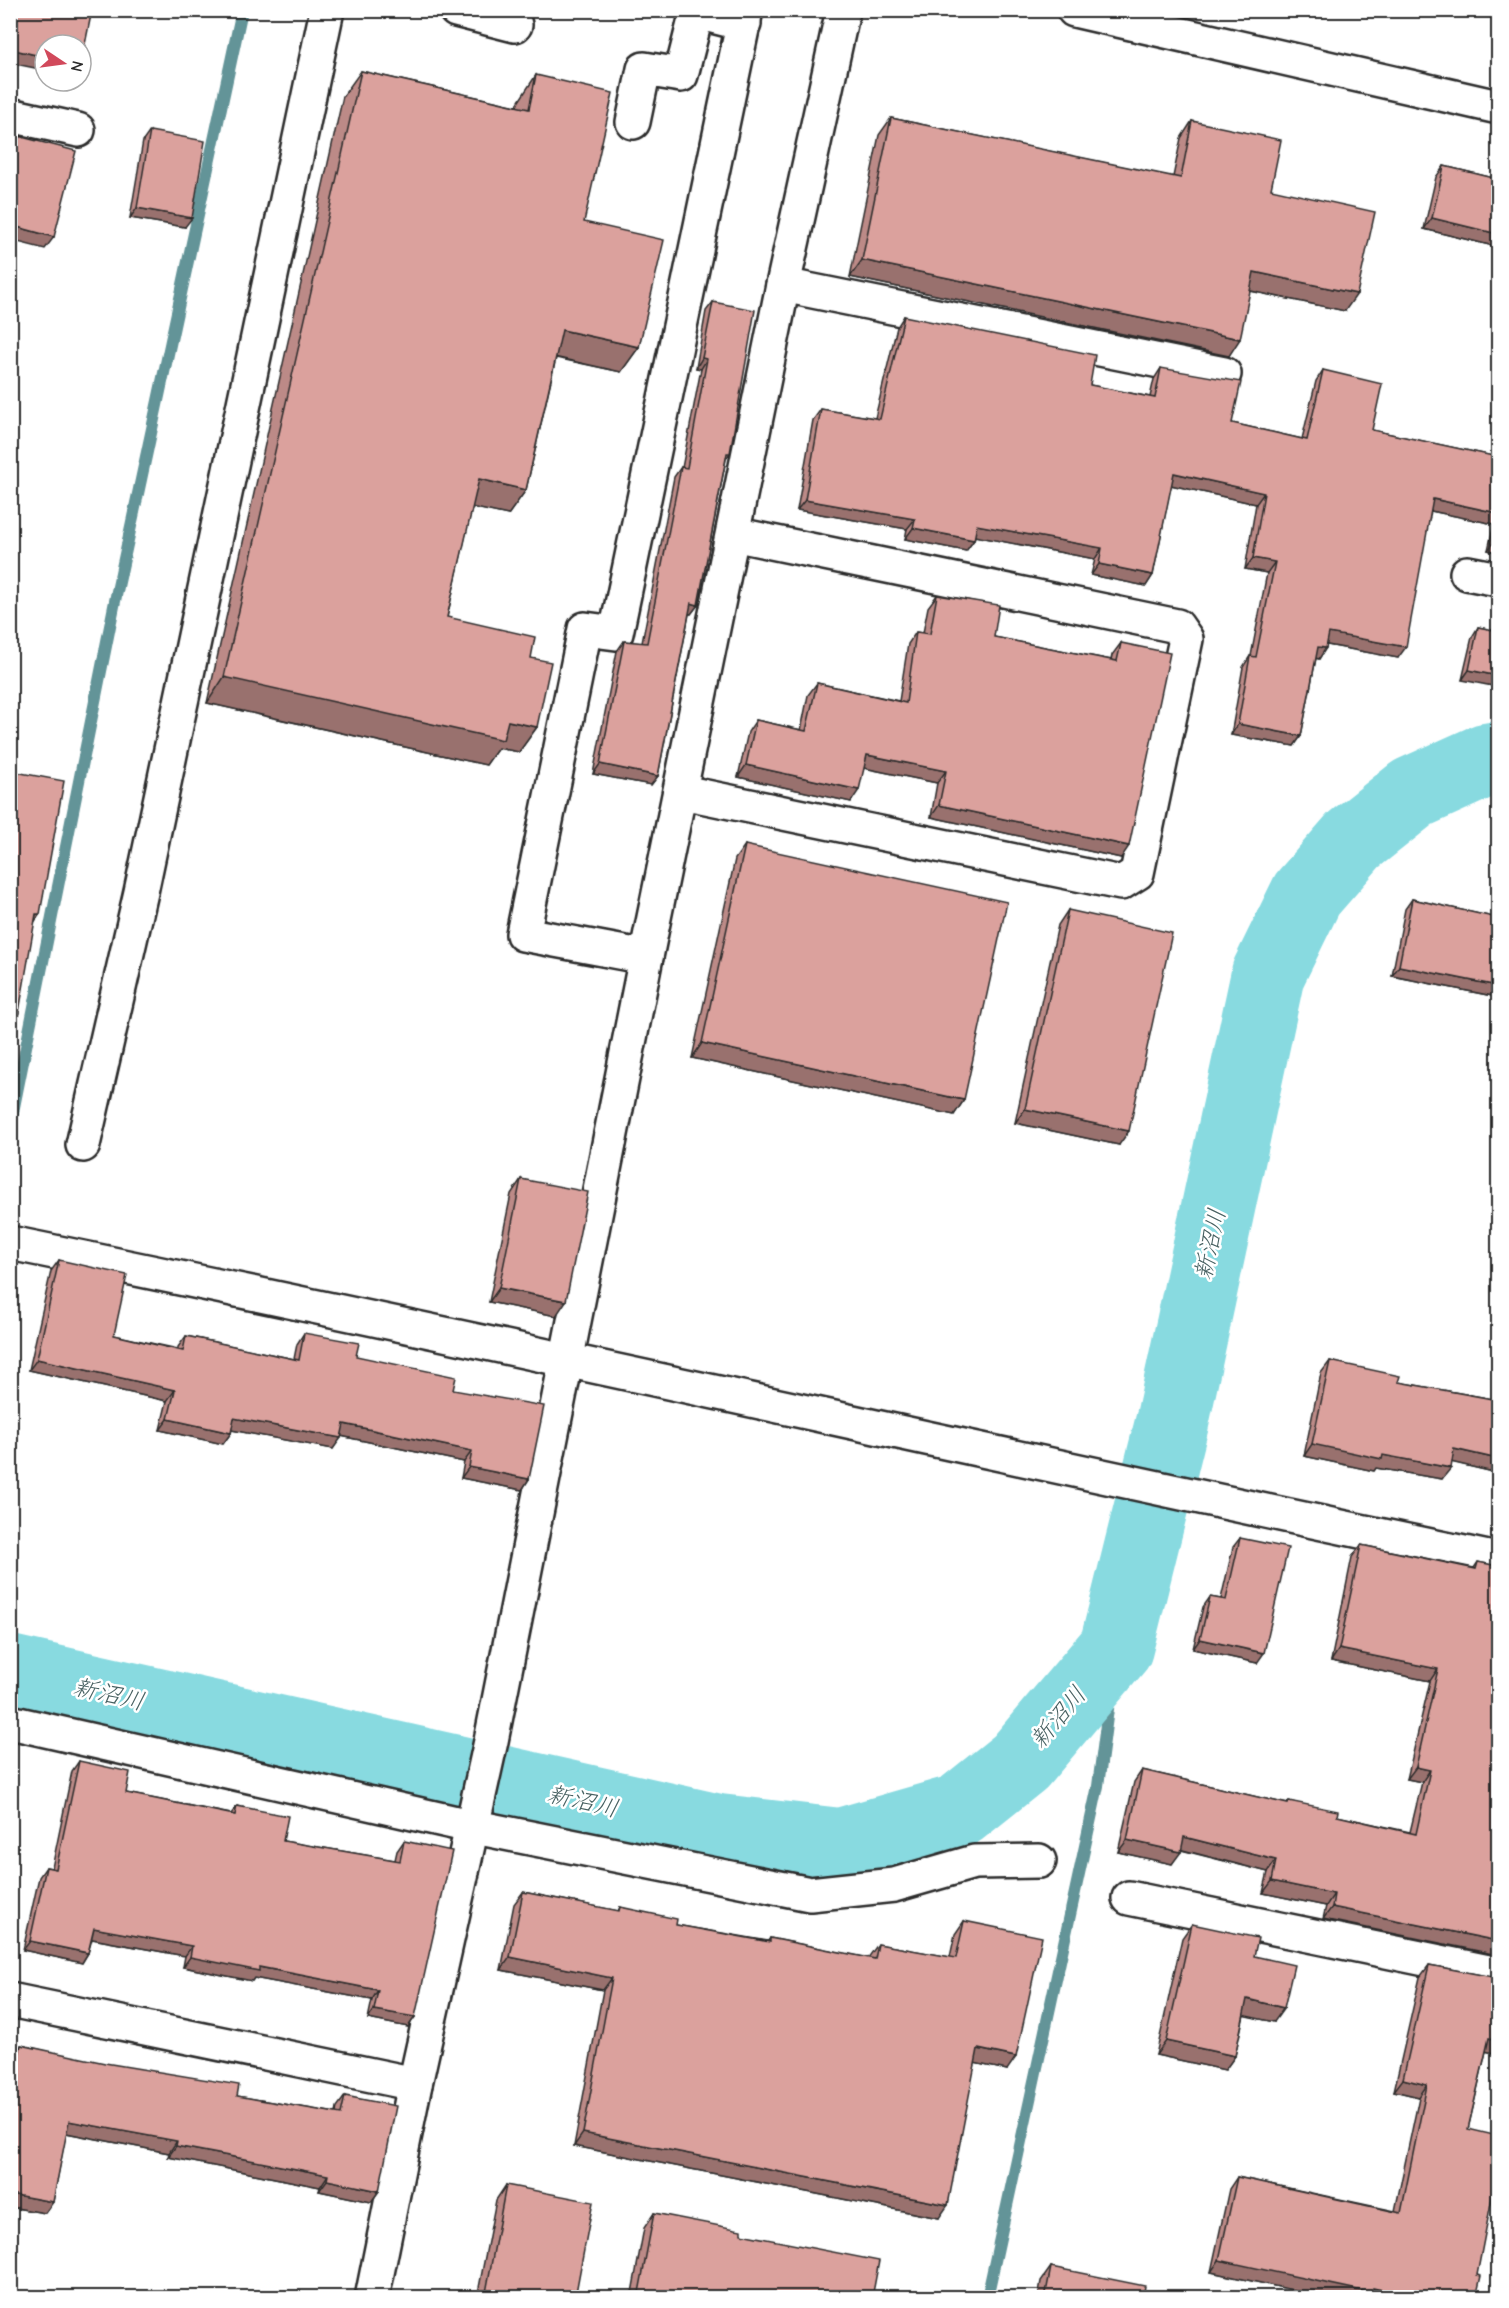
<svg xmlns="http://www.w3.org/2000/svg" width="1509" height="2308" viewBox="0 0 1509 2308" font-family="'Comic Neue','Klee One',sans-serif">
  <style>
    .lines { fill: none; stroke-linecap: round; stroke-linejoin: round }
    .stream { stroke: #639498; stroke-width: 12 }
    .river { stroke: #88dae0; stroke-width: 74 }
    .minor-casing { stroke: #2b2b2b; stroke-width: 38 }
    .minor { stroke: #fff; stroke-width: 33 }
    .wall { fill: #bc8a87; stroke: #2b2b2b; stroke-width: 1.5 }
    .shaded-wall { fill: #99716e; stroke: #2b2b2b; stroke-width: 1.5 }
    .building { fill: #dba19d; stroke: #2b2b2b; stroke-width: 1.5 }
    .labels { text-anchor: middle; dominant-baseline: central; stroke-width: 5; stroke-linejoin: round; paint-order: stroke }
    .water-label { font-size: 24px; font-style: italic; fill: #476061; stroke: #fff }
  </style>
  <rect width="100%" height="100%" fill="#fff"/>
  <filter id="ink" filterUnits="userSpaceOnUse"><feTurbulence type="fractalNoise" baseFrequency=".0167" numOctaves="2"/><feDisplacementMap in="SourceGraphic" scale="12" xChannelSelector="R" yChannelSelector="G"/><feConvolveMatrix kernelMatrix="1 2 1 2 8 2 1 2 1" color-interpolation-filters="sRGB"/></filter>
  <g filter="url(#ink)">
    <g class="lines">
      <g class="stream">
        <path d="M10,1127L116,596L242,10"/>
        <path d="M987,2298L1098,1786L1116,1648"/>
      </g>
      <path class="river" d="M10,1672L719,1831L840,1845L959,1811L1020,1762L1116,1648L1172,1423L1268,974L1307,894L1354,840L1413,793L1486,760L1498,758"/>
      <g class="minor-casing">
        <g id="minor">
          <path d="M456,10L515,25"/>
          <path d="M1074,10L1498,107"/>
          <path d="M10,115L78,130"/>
          <path d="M633,122L644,69L681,75L697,12L744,24"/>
          <path d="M783,285L1224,374"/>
          <path d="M1467,573L1498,579"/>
          <path d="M682,792L1121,883L1137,873L1186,639L1177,626L733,534"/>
          <path d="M646,957L523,934L585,629L616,633L746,10"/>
          <path d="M83,1145L141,892L327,10"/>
          <path d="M10,1243C508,1344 1002,1457 1498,1560"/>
          <path d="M10,1722L470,1826L810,1894L894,1885L974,1862L1039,1861"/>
          <path d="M1129,1898L1498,1974"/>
          <path d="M10,2000L415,2084"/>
          <path d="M372,2298L415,2084L491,1741L646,957L783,285L843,10"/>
        </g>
      </g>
      <use href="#minor" class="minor"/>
    </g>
    <g class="wall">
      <path d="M361,71L517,106L519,101L536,75L584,222L639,347L621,372L556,358L526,490L508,515L472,507L447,617L531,658L537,727L519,752L498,748L486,765L207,703L343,96Z"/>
      <path d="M891,118L1173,177L1181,138L1192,121L1271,189L1345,311L1250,291L1229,356L850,277L879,135Z"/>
      <path d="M150,131L185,227L130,218L143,141Z"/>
      <path d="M1444,166L1498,179V247L1424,229L1436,177Z"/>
      <path d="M713,302L730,453L726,459L698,605L691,614H689L658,776L651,785L593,774L617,651L624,641L642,643L674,477L681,467L682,468L701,369L696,368L706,311Z"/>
      <path d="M904,316L1090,385L1150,397L1154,379L1161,368L1232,423L1302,439L1316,381L1323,370L1372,430L1498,457V553L1488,550L1494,524L1431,511L1398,658L1327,645L1319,659L1316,658L1301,736L1294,746L1231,735L1243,667L1250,656H1251L1267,573L1245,569L1256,504L1171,485L1153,575L1146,586L1091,575L1095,559L975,536L974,540L966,551L905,539L907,529L797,510L813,420L821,409L875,418L897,327Z"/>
      <path d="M937,595L994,637L1111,660L1112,655L1121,643V858L931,817L937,783L864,768L851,802L738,777L748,732L756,720L801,730L808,695L817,683L899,701L908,644L916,632L923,633L928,607Z"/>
      <path d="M1478,627L1498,631L1462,680L1472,637Z"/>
      <path d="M745,845L964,1100L954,1115L692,1058L735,859Z"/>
      <path d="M1412,899L1498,918V997L1392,976L1405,909Z"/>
      <path d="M1068,910L1119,1145L1015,1123L1058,925Z"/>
      <path d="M521,1179L556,1316L489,1302L511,1194Z"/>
      <path d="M59,1260L114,1335L178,1349V1347L186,1336L294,1359L297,1344L304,1333L356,1356L453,1390L529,1479L522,1490L461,1478L464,1462L341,1436L333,1449L232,1430L231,1433L223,1444L160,1430L167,1401L29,1370L51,1271Z"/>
      <path d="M1330,1361L1398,1382L1498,1400V1473L1452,1462L1442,1479L1376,1468L1374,1471L1304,1456L1321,1373Z"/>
      <path d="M1240,1538L1257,1663L1193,1649L1203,1607L1210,1597L1221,1599L1233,1547Z"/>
      <path d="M1361,1545L1474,1568L1478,1562L1498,1566V1955L1323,1919L1326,1906L1263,1893L1268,1872L1181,1850L1172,1864L1118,1852L1134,1782L1142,1770L1287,1804L1289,1801L1337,1816L1410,1832L1422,1782L1407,1779L1430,1681L1331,1661L1352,1557Z"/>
      <path d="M79,1761L126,1793L231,1814L237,1806L283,1841L395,1860L397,1851L404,1841L415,2017L408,2027L368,2019L372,2000L254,1978L252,1981L183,1967L185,1956L92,1939L88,1953L82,1963L23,1950L39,1877L46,1867L52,1868L72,1771Z"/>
      <path d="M523,1892L618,1911L620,1907L676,1925L768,1941L770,1938L868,1958L878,1944L950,1957L955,1934L964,1921L1007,2070L975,2063L939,2218L574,2146L603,1990L501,1970L514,1904Z"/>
      <path d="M1192,1924L1254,1956L1274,2022L1244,2015L1235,2056L1225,2070L1156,2055L1182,1938Z"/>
      <path d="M1429,1965L1498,1978V2054L1486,2051L1468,2129L1477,2275L1476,2298H1329L1211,2272L1229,2189L1237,2177L1395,2211L1419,2097L1394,2091L1420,1977Z"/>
      <path d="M21,2045L237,2096L336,2113L337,2107L345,2096L379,2191L371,2202L319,2191L320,2187L168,2157L169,2153L66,2133L53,2202L45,2213L10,2207V2070L13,2057Z"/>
      <path d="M506,2185L575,2298H477L496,2200Z"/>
      <path d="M654,2213L741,2234L872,2298H631L644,2228Z"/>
      <path d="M1051,2267L1143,2298H1038L1041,2281Z"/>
    </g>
    <g class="shaded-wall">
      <path d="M10,49L45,57V70L10,63Z"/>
      <path d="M137,208L192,218L185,227L130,218Z"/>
      <path d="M1432,218L1498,234V247L1424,229Z"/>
      <path d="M10,225L54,237L45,249L10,240Z"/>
      <path d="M862,260L1240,339L1229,356L850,277Z"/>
      <path d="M1254,272L1357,294L1345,311L1242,289Z"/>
      <path d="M562,330L639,347L621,372L545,355Z"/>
      <path d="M702,358L707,359L701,369L696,368Z"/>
      <path d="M1174,473L1264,493L1256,504L1166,484Z"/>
      <path d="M479,479L526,490L508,515L461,505Z"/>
      <path d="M1433,499L1498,513V519L1494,524L1426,510Z"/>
      <path d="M805,500L915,519L907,529L797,510Z"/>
      <path d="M977,525L1102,548L1095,559L969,535Z"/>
      <path d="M913,528L974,540L966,551L905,539Z"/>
      <path d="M1496,540H1498V553L1488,550Z"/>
      <path d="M1253,558L1275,562L1267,573L1245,569Z"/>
      <path d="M1099,564L1153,575L1146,586L1091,575Z"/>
      <path d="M691,603L698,605L691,614L684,613Z"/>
      <path d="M1329,633L1406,647L1398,658L1322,644Z"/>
      <path d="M1318,647L1326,648L1319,659L1311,657Z"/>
      <path d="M1469,670L1498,676V687L1462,680Z"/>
      <path d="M224,677L508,721L537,727L519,752L498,748L486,765L207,703Z"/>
      <path d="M1238,724L1301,736L1294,746L1231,735Z"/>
      <path d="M867,755L946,771L937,783L859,767Z"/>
      <path d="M600,764L658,776L651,785L593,774Z"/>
      <path d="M746,765L859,790L851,802L738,777Z"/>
      <path d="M939,805L1129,846L1121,858L931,817Z"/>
      <path d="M36,914H40L33,924Z"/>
      <path d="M1399,966L1498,986V997L1392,976Z"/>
      <path d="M702,1043L964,1100L954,1115L692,1058Z"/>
      <path d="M1025,1109L1129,1131L1119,1145L1015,1123Z"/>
      <path d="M499,1288L566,1301L556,1316L489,1302Z"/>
      <path d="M37,1359L175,1390L167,1401L29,1370Z"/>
      <path d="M234,1418L341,1438L333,1449L226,1429Z"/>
      <path d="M168,1419L231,1433L223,1444L160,1430Z"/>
      <path d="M344,1424L472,1451L464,1462L336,1435Z"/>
      <path d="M1312,1444L1383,1455L1451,1468L1442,1479L1376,1468L1374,1471L1304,1456Z"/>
      <path d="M1454,1449L1498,1459V1473L1446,1461Z"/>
      <path d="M469,1467L529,1479L522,1490L461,1478Z"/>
      <path d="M1200,1639L1264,1653L1257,1663L1193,1649Z"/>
      <path d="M1339,1649L1438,1669L1430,1681L1331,1661Z"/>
      <path d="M1416,1767L1430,1770L1422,1782L1407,1779Z"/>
      <path d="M1184,1837L1276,1860L1268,1872L1175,1848Z"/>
      <path d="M1127,1840L1181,1852L1172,1864L1118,1852Z"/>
      <path d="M1272,1881L1334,1894L1326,1906L1263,1893Z"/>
      <path d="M1332,1907L1498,1941V1955L1323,1919Z"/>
      <path d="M94,1928L192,1946L185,1956L87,1938Z"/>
      <path d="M30,1941L88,1953L82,1963L23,1950Z"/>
      <path d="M190,1957L259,1967L378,1990L372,2000L254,1978L252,1981L183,1967Z"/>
      <path d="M510,1957L612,1978L603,1990L501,1970Z"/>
      <path d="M1247,1999L1284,2008L1274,2022L1237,2014Z"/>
      <path d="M374,2010L415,2017L408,2027L368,2019Z"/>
      <path d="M1489,2038L1498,2040V2054L1480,2050Z"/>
      <path d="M1166,2041L1235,2056L1225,2070L1156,2055Z"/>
      <path d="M978,2049L1016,2057L1007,2070L969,2062Z"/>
      <path d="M1403,2079L1427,2085L1419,2097L1394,2091Z"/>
      <path d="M69,2121L177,2141L169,2153L61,2132Z"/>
      <path d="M583,2133L948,2205L939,2218L574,2146Z"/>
      <path d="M176,2146L328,2175L320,2187L168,2157Z"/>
      <path d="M327,2180L379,2191L371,2202L319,2191Z"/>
      <path d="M10,2194L53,2202L45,2213L10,2207Z"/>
      <path d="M1219,2260L1373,2288L1417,2298H1329L1211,2272Z"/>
    </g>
    <g class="building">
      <path d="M10,10H92L81,64V45H45V57L10,49Z"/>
      <path d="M361,71L529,109L536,75L613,93L584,222L664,240L639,347L562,330L526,490L479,479L447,617L535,637L531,658L551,662L537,727L508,721L503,740L224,677Z"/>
      <path d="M891,118L1181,178L1192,121L1281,140L1271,189L1375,212L1357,294L1254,272L1240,339L862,260Z"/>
      <path d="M150,131L205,141L192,218L137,208Z"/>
      <path d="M10,134L76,151L54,237L10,225Z"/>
      <path d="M1444,166L1498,179V234L1432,218Z"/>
      <path d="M713,302L755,310L730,453H727L698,605L691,603L658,776L600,764L624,641L647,643L681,467L687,468L707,359L702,358Z"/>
      <path d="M904,316L1095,355L1090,385L1155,398L1161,368L1241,382L1232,423L1307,440L1323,370L1382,384L1372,430L1498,457V513L1433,499L1406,647L1329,633L1326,648L1318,647L1301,736L1238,724L1250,656L1256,657L1275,562L1253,558L1264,493L1174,473L1153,575L1099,564L1102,548L977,525L974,540L913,528L915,519L805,500L821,409L880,419Z"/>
      <path d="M1498,528V540H1496Z"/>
      <path d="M937,595L999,605L994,637L1117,661L1121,643L1170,653L1129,846L939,805L946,771L867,755L859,790L746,765L756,720L806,731L817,683L906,703L916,632L930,634Z"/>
      <path d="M1478,627L1498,631V676L1469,670Z"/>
      <path d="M10,771L64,781L40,914H36L10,1064Z"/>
      <path d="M745,845L1007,902L964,1100L702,1043Z"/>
      <path d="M1412,899L1498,918V986L1399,966Z"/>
      <path d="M1068,910L1172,933L1129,1131L1025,1109Z"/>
      <path d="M521,1179L588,1192L566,1301L499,1288Z"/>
      <path d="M59,1260L127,1275L114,1335L183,1351L186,1336L299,1360L304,1333L359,1343L356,1356L456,1377L453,1390L544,1406L529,1479L469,1467L472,1451L344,1424L341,1438L234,1418L231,1433L168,1419L175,1390L37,1359Z"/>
      <path d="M1330,1361L1400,1376L1398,1382L1498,1400V1459L1454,1449L1451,1468L1383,1455L1382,1459L1312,1444Z"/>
      <path d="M1240,1538L1288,1548L1264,1653L1200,1639L1210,1597L1226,1600Z"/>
      <path d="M1361,1545L1476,1569L1478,1562L1498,1566V1941L1332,1907L1334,1894L1272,1881L1276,1860L1184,1837L1181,1852L1127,1840L1142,1770L1288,1804L1289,1801L1338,1811L1337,1816L1416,1834L1430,1770L1416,1767L1438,1669L1339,1649Z"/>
      <path d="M79,1761L130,1772L126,1793L235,1815L237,1806L288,1816L283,1841L400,1861L404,1841L452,1851L415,2017L374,2010L378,1990L259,1967V1971L190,1957L192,1946L94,1928L88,1953L30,1941L46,1867L56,1869Z"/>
      <path d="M523,1892L619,1911L620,1907L677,1919L676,1925L770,1942V1938L875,1959L878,1944L956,1958L964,1921L1042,1937L1016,2057L978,2049L948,2205L583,2133L612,1978L510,1957Z"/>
      <path d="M1192,1924L1258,1938L1254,1956L1294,1965L1284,2008L1247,1999L1235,2056L1166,2041Z"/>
      <path d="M1429,1965L1498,1978V2040L1489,2038L1468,2129L1498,2136V2167L1477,2275L1481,2276L1476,2298H1417L1373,2288L1372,2293L1219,2260L1237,2177L1401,2213L1427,2085L1403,2079Z"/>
      <path d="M21,2045L105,2063L239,2085L237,2096L341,2114L345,2096L396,2106L379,2191L327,2180L328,2175L176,2146L177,2141L69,2121L53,2202L10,2194V2099Z"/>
      <path d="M506,2185L593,2202L575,2298H485Z"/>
      <path d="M654,2213L741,2230V2234L879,2261L872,2298H638Z"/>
      <path d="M1051,2267L1145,2286L1143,2298H1045Z"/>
    </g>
  </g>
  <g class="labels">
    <g class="water-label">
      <text transform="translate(1210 1244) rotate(-78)">新沼川</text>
      <text transform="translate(109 1694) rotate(13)">新沼川</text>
      <text transform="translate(1058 1717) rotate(-50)">新沼川</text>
      <text transform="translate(583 1801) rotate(13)">新沼川</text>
    </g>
  </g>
  <rect width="1509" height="2308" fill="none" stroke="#fff" stroke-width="36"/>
  <rect x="18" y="18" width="1473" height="2272" fill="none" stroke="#2b2b2b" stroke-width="2" filter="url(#ink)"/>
  <g transform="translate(63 63) rotate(103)"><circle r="28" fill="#ffffff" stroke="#aaaaaa" stroke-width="1.5"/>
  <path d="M0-4.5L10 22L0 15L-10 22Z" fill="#d1495b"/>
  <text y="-9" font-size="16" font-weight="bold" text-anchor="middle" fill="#2b2b2b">N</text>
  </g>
</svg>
